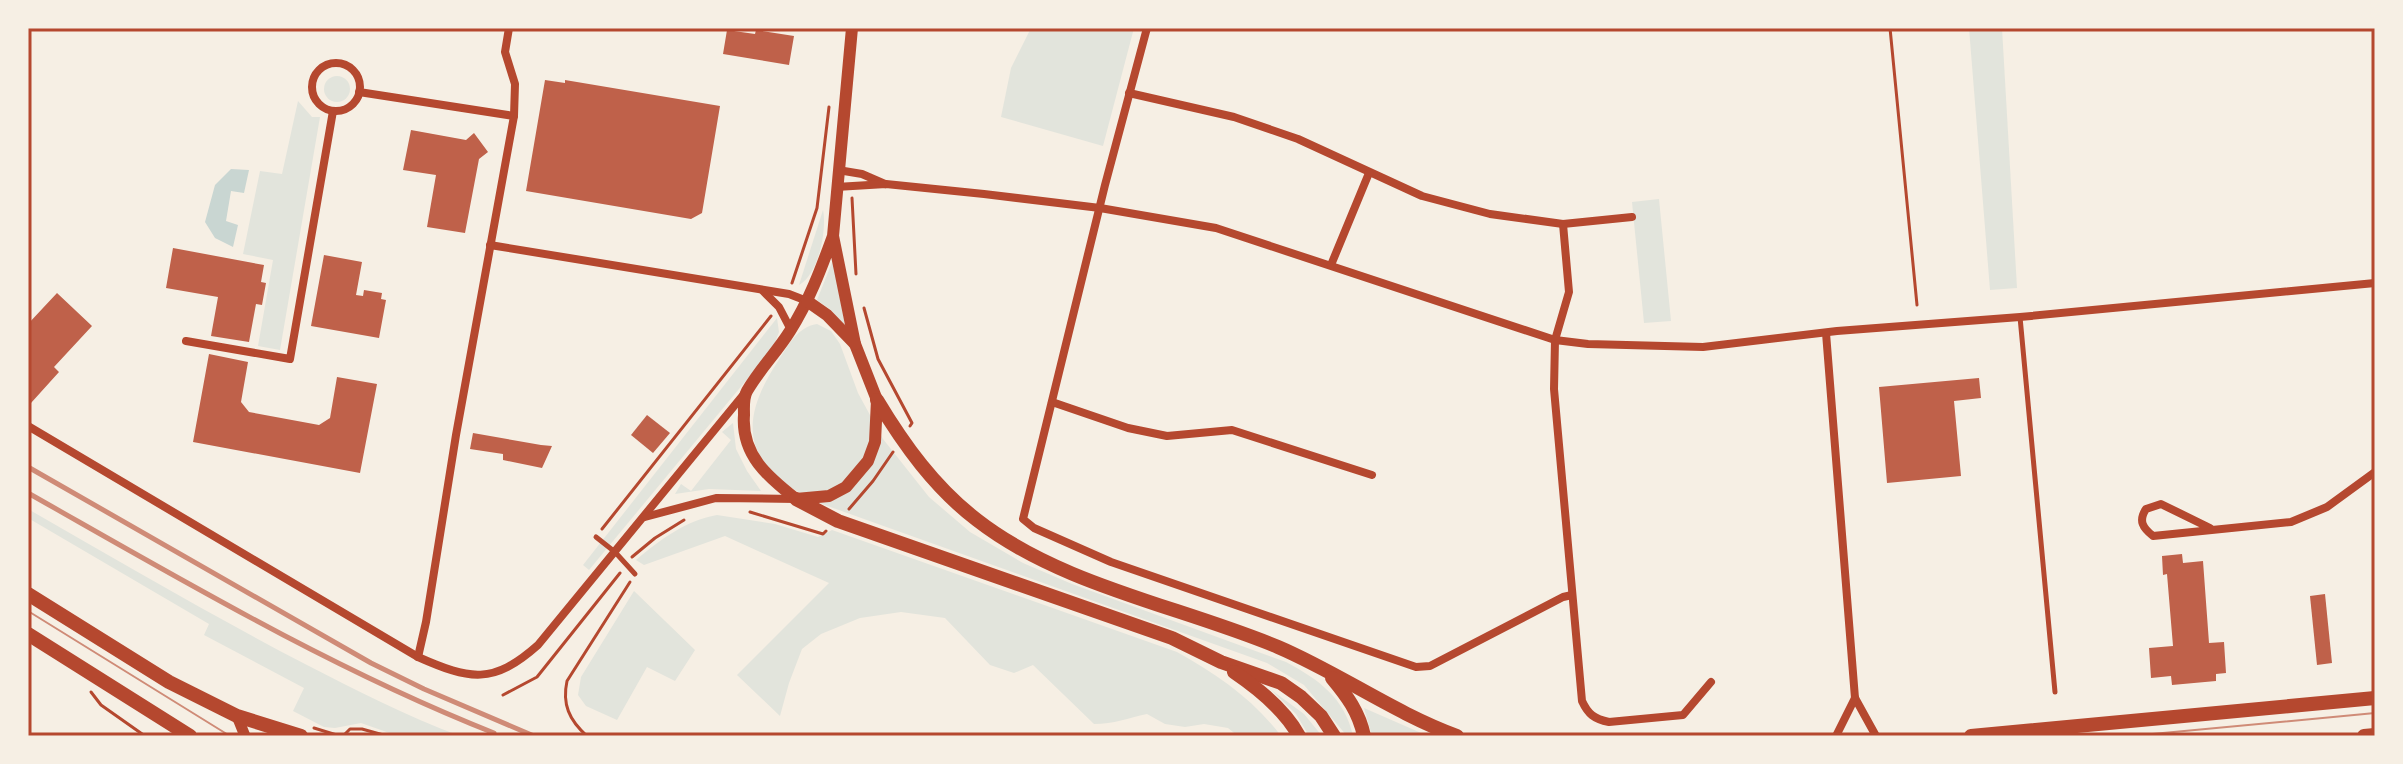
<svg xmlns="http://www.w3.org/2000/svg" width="2403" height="764" viewBox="0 0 2403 764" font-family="'IBM Plex Serif',serif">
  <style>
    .green { fill: #e2e4dc }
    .water { fill: #c9d6d2 }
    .building { fill: #bf614a }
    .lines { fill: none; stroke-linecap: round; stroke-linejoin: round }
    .path { stroke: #b5482f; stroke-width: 3 }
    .service { stroke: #b5482f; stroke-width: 5 }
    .minor { stroke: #b5482f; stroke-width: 8 }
    .tertiary { stroke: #b5482f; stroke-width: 11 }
    .secondary { stroke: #b5482f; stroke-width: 12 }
    .primary { stroke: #b5482f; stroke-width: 14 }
    .tram { stroke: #cf8b77; stroke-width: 2 }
    .rail { stroke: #cf8b77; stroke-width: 5 }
    .neatline { fill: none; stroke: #b5482f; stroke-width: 3 }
  </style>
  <rect width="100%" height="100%" fill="#f6efe4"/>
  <g class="green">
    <path d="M1031,28H1134L1103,146L1001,117L1011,68Z"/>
    <path d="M1969,28H2002L2017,288L1990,290Z"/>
    <circle cx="337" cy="89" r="13"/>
    <path d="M298,101L312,117H320L280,350L258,346L273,260L243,254L260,171L282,174Z"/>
    <path d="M1659,199L1671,321L1644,323L1632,202Z"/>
    <path d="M823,210C827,229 819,274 799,285Z"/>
    <path d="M833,260L845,325L831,310L817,300Z"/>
    <path d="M777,318L779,332L773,348L589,570L583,565Z"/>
    <path d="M817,324L831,331L840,344L858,393L883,439L929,497L970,532L1023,563L1072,584L1286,662C1318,679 1345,698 1353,736H1347L1304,685L1267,663L822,504C809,497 794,491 783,482C737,446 750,404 778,361C788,346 797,327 817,324Z"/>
    <path d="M733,423L736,449L747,471L761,491L709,489L675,494L681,484L691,491L731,440L722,432Z"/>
    <path d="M28,509C120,562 211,615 305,664C356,690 406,716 460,736H398L361,723L335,728L324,727L293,711L304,688L204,635L209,624L28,518Z"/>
    <path d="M717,515L775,524L818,537L832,530L1177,652C1218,675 1253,699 1281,736H1238L1228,728L1204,724L1185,727L1165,724L1147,714C1128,718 1114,724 1094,724L1033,665L1014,673L990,665L945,618L901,612L860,618L821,634L802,649L789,683L780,716L737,675L829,583L725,536L644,565L636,560C661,539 685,521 717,515Z"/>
    <path d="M634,591L695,650L675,681L647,667L617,720L586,706L578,695L581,677Z"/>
    <path d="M1270,689L1304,714L1322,736H1309L1296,714Z"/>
    <path d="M1364,708L1428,736H1372Z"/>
  </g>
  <path class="water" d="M231,169L249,170L244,193L231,191L226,221L238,225L233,247L215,238L205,222L215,185Z"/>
  <g class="building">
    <path d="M727,30L755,34L756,30L794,36L789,65L723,54Z"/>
    <path d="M545,80L565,83V80L720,106L702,213L691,219L526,191Z"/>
    <path d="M411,130L466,140L474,133L488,152L479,159L465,233L427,227L436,175L403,170Z"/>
    <path d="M173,248L264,265L261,282L266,283L262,305L256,304L249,342L211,336L218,297L166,288Z"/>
    <path d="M324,255L362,262L356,295L363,296L364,290L382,293L381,299L386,300L379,338L311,326Z"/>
    <path d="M57,293L92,326L54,367L59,372L31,403L28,400V324Z"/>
    <path d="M209,354L248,362L241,402L249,412L319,425L330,418L337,377L377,384L360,473L193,442Z"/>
    <path d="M1979,378L1981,398L1954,401L1961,476L1887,483L1879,387Z"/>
    <path d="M647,415L670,433L653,453L631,435Z"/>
    <path d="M473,433L541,445L552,446L542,468L503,460V454L470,449Z"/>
    <path d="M2182,554L2183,563L2203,561L2209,643L2224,642L2226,673L2216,674V681L2172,685L2171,676L2151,678L2149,648L2173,646L2167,574L2163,575L2162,556Z"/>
    <path d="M2325,594L2332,663L2317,665L2310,596Z"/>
  </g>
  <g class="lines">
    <g class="path">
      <path d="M1890,28L1917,305"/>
      <path d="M852,198L856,274"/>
      <path d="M792,283L817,208L829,107"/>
      <path d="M864,308L878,359L912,423L910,426"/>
      <path d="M849,509L873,481L893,452"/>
      <path d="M750,512L823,534L826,531"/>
      <path d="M602,529L771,316"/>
      <path d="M632,557L655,538L684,520"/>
      <path d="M91,692L101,705L145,736"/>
      <path d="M503,695L537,677L620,573"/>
      <path d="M314,728L340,736"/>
      <path d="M343,736L350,729H362L387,736"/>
      <path d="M587,736C569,720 562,704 567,681L630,582"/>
    </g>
    <g class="service">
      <path d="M2020,317L2055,692"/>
      <path d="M596,537L615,552L635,574"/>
    </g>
    <g class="minor">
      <path d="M1147,28L1105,185L1023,519L1034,528L1111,562L1416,667L1430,666L1563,597L1572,595"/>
      <circle cx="336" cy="87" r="24"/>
      <path d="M359,92L514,116"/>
      <path d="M1129,93L1234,117L1298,139L1422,196L1490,214L1563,224L1632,217"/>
      <path d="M838,170L862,174L885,184"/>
      <path d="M836,187L886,184L984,194L1100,208L1216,228L1555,340L1588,344L1703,347L1837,331L2020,317L2375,283"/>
      <path d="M1563,224L1569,292L1555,340L1554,389L1582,701C1588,714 1594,719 1609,722L1683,715L1711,682"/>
      <path d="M490,245L789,294L807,301"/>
      <path d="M1331,265L1369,173"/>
      <path d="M763,291L779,307L791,330"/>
      <path d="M1826,333L1855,698L1876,736"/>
      <path d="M186,341L290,359L333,111"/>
      <path d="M1052,402L1128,428L1167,436L1232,430L1372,475"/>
      <path d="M28,426L418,657C470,680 493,685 538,645L744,394"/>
      <path d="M645,517L716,498L796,499"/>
      <path d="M2210,528L2161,504L2146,509C2138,521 2143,528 2153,536L2291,522L2327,507L2375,472"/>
      <path d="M418,657L426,622L456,435L514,116L515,84L505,52L509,28"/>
      <path d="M1836,736L1855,698"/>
    </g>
    <path class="tertiary" d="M237,716L245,736"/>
    <g class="secondary">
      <path d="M833,236C821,269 809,301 790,331C777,352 759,370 747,391C743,398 744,407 744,415C741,455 768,477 796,499L829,496L846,487L868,461L875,442L877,400L855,344L833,236L852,28"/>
      <path d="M807,301L827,315L855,344"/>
    </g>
    <g class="primary">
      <path d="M877,400C904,445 935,488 977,520C1062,586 1180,606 1278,647C1339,673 1394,713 1457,736"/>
      <path d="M796,499L838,521L1172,638L1221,662L1281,683L1301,697L1321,716L1334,736"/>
      <path d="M28,594L169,682L237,716L301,736"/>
      <path d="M28,634L190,736"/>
      <path d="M1234,672C1259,689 1285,710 1299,736"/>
      <path d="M1332,678C1347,696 1359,712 1364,736"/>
      <path d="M1971,736L2375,698"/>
      <path d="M2364,736L2375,735"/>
    </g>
    <g class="tram">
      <path d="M28,611L230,736"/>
      <path d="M2131,736L2375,713"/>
    </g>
    <g class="rail">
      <path d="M28,467L371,663L424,689L534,736"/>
      <path d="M28,493C180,579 332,669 494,733"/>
    </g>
  </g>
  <rect width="2403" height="764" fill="none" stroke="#f6efe4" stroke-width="60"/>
  <rect x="30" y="30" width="2343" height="704" class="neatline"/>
</svg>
